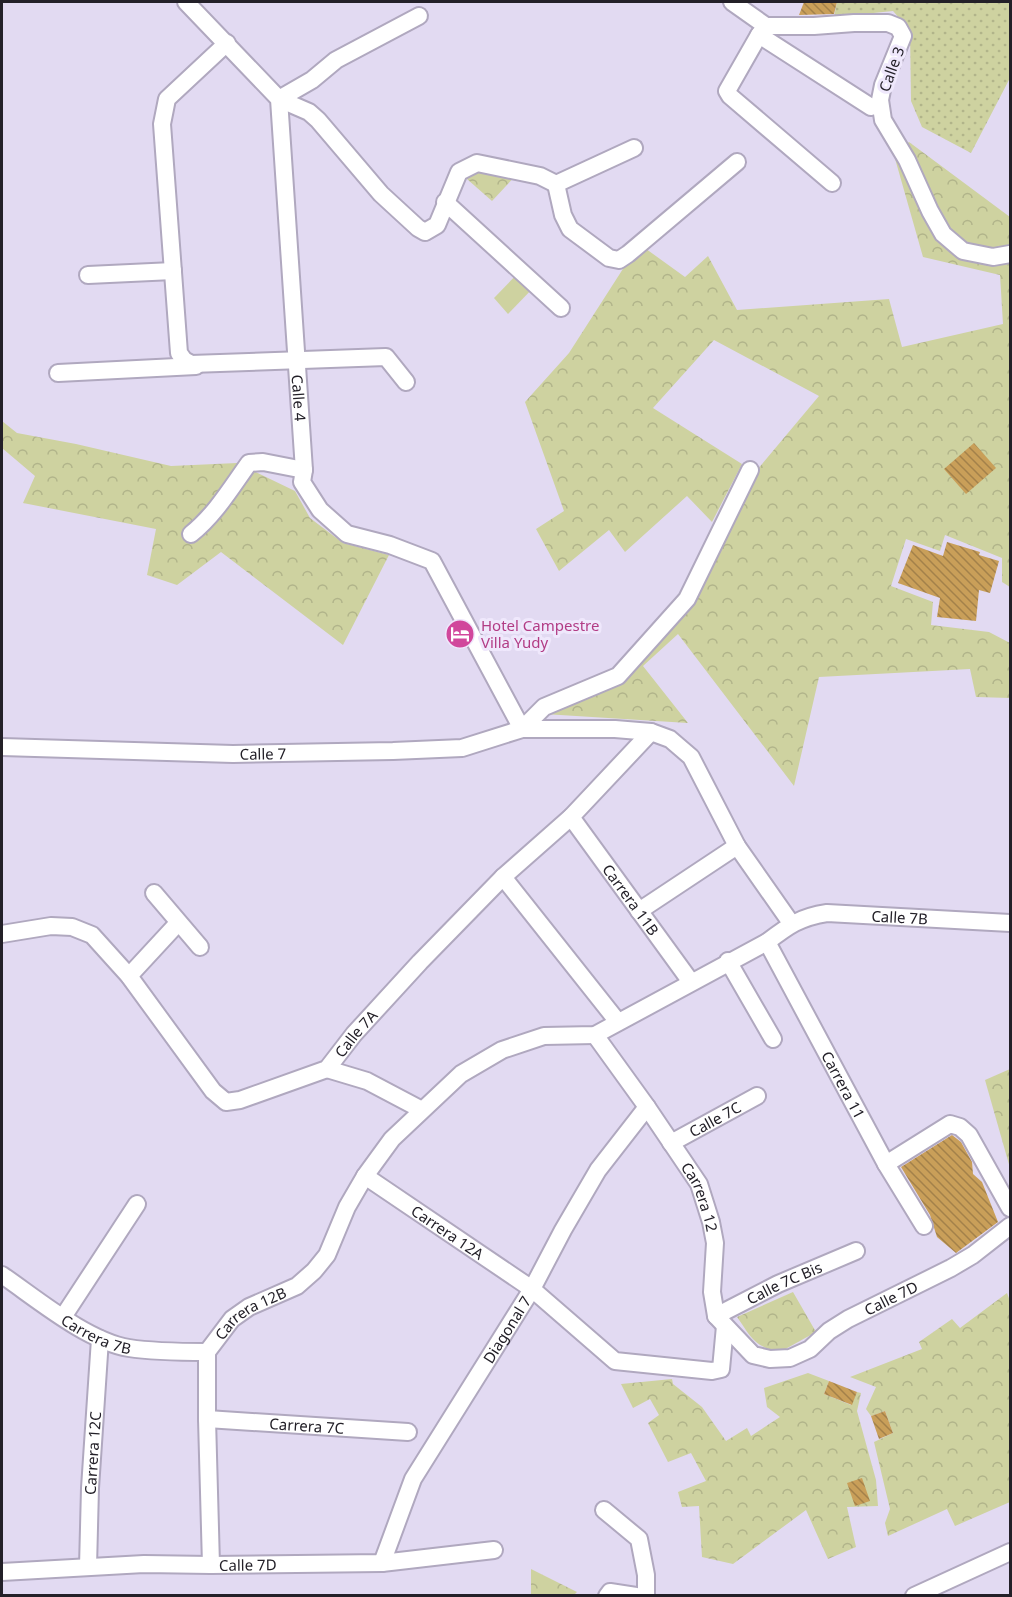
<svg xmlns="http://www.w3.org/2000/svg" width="1012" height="1597" viewBox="0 0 1012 1597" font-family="'Noto Sans',sans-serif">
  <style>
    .grass { fill: url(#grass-dots) }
    .forest { fill: url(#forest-crowns) }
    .garden { fill: #ced2a0 }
    .building { fill: url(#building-back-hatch) }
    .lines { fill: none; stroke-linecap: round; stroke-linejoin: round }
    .street-casing { stroke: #b0a8bf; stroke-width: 20 }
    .street { stroke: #fff; stroke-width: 16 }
    .labels { text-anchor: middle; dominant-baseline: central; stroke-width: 6; stroke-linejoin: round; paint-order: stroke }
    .street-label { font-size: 15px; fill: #232028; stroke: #efe8fc }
    .hotel-label { font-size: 15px; fill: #b23c85; stroke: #efe8fc; text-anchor: start }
  </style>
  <defs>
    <pattern id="grass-dots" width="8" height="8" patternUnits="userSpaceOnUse" patternTransform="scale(1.5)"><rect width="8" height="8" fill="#ced2a0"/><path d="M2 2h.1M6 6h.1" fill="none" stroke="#b1b48a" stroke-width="1.8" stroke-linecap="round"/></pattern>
    <pattern id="forest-crowns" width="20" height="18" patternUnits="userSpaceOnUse" patternTransform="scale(1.5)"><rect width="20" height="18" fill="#ced2a0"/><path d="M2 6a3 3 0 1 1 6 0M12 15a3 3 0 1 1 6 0" fill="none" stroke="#b1b48a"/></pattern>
    <pattern id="building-back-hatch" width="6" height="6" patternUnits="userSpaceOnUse" patternTransform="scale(1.5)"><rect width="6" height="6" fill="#c99f59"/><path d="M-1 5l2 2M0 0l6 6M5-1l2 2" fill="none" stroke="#a3814a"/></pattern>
  </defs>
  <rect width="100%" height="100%" fill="#e2daf2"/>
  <path class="grass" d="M837,2H1010V78L971,153L922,127L911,101L910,30L893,11L834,17Z"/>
  <g class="forest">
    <path d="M909,142L1010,217V587L1002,582V558L945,535L940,551L906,539L891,586L933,602L931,625L989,632L1010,643V698L976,697L970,669L819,677L794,786L678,634L643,666L688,723L544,714L623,682L690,600L757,470L819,396L714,340L653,408L742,464L712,522L687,496L625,552L609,530L559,571L536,529L564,511L525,402L569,353L628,261L642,246L685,277L708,256L737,310L889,299L902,347L1003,324L1000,275L923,257L894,155Z"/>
    <path d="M477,163L519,172L492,201L459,172Z"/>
    <path d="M2,421L17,433L76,444L171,466L237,463L295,491L310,518L343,543L389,555L343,645L221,552L177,585L147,575L156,529L23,503L35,476L2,448Z"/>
    <path d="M1010,1069V1168L985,1080Z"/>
    <path d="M793,1292L816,1332L780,1352C753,1346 752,1338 737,1317Z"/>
    <path d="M1007,1293L1010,1301V1502L955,1526L947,1509L888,1536L885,1523L890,1509L874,1442L893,1433L885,1411L871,1416L866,1409L876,1387L850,1377L922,1349L919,1342L952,1319L960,1328Z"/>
    <path d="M808,1373L829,1381L824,1394L851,1405L857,1392L861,1393L857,1411L876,1480L878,1506L847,1507L856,1547L828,1559L806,1510L733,1564L702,1557L699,1506L682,1507L678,1492L706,1481L691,1453L668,1462L648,1423L659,1415L650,1399L633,1408L621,1384L672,1379L673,1384L702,1407L726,1441L747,1428L751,1436L780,1417L767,1407L764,1388Z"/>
    <path d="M531,1569L577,1592L574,1595H531Z"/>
  </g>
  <path class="garden" d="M520,271L536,285L508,314L494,298Z"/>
  <g class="building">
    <path d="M804,2H837L834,14L799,15Z"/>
    <path d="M974,443L996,468L966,494L944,469Z"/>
    <path d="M947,542L980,552L979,555L999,561L990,593L979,590L976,621L937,617L940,598L898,583L913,545L943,556Z"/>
    <path d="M952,1135L961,1142L972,1162L973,1174L982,1182L998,1222L956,1253L937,1237L930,1215L901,1167Z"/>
    <path d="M829,1381L857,1392L852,1405L824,1394Z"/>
    <path d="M885,1411L893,1433L879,1439L871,1416Z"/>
    <path d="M862,1478L870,1501L855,1506L847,1483Z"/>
  </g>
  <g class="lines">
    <g class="street-casing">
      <g id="street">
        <path id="s1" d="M186,2L279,99L304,470L302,482L320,510L347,534L390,545L432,561L522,729"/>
        <path d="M732,2L766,26H814L854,23H888L898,27L903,36L883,85L880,100L883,120L907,160L930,211L943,234L963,251L993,257L1010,254"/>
        <path d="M765,27L759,35L871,107"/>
        <path d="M759,35L727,91L730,96L832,183"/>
        <path d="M227,43L167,99L162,124L179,353L184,360L191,364L386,357L406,382"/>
        <path d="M279,99L309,112L318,120L381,194L418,228L425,232L437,225L459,172L477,163L540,176L556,184L634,148"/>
        <path d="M279,99L312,80L336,60L419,16"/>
        <path d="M556,184L563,215L570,229L609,258L619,260L628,254L737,162"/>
        <path d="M445,202L561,308"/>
        <path d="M88,275L173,271"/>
        <path d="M58,373L196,366"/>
        <path d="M191,534C215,515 231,488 249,463L263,462L304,470"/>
        <path d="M522,729L544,707L618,676L687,599L750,470"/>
        <path id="s2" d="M2,747L233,754L393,751L462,748L522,729H615L651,732L670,739L691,757L737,846L791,923"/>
        <path id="s3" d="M571,817L691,982"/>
        <path d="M503,877L618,1022"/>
        <path d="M154,893L200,947"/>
        <path d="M639,911L737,846"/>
        <path id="s4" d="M2,934L51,926L72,927L92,935L129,976L213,1091L226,1102L240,1100L327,1069L354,1034L420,962L503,877L571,817L651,732"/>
        <path id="s5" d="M767,942L886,1164L924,1226"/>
        <path d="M728,961L773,1039"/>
        <path d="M129,976L178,923"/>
        <path id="s6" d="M595,1035L647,1107L699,1184L711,1222L715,1243L712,1292L716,1316L753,1355L770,1359L790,1358L810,1349L829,1331L848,1319L951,1268L973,1255L1010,1226"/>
        <path d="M327,1069L367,1081L422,1110"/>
        <path id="s7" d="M671,1143L757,1096"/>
        <path d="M886,1164L950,1124L960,1127L969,1135L1010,1208"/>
        <path id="s8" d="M365,1176L532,1289L615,1361L712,1371L721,1369L725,1326"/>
        <path id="s9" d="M2,1275C37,1299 87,1341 129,1348C154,1352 181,1352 207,1352"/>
        <path id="s10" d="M716,1316L778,1284L856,1251"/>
        <path d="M63,1317L137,1204"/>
        <path id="s11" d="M207,1419L408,1432"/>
        <path d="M604,1510L639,1539L646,1575V1596"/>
        <path id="s12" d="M382,1563L413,1479L532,1289L563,1230L598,1170L647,1107"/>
        <path id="s13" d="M211,1565L207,1419V1352L232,1319L249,1307L297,1286L314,1271L327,1255L347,1207L365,1176L392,1139L461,1074L502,1050L544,1036L595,1035L767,942C788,926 800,917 827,913L1010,923"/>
        <path id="s14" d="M88,1567L90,1488L100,1339"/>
        <path id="s15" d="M2,1572L144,1564L211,1565L382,1563L494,1550"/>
        <path d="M607,1596L610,1592L636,1596"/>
        <path d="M914,1596L1010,1552"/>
      </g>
    </g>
    <use href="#street" class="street"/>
  </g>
  <defs>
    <g id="hotel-disc" transform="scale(1.5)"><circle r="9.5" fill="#d1479c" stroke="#efe8fc"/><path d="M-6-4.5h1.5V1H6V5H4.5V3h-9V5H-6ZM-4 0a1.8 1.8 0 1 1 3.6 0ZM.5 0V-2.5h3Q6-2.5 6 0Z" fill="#fff"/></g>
  </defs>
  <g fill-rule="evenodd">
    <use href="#hotel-disc" x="460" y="634"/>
  </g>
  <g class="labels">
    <g class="street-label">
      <text transform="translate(891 69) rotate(-70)">Calle 3</text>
      <text stroke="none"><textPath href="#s1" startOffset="434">Calle 4</textPath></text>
      <text stroke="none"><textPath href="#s2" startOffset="261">Calle 7</textPath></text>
      <text stroke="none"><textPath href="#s3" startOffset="102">Carrera 11B</textPath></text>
      <text stroke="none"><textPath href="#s13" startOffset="1078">Calle 7B</textPath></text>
      <text stroke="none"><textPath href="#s4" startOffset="459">Calle 7A</textPath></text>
      <text stroke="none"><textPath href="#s5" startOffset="162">Carrera 11</textPath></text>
      <text stroke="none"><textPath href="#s7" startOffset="50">Calle 7C</textPath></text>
      <text stroke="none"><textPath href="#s6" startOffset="194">Carrera 12</textPath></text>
      <text stroke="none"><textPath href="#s8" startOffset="100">Carrera 12A</textPath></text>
      <text stroke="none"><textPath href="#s10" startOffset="76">Calle 7C Bis</textPath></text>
      <text stroke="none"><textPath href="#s6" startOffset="526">Calle 7D</textPath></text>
      <text stroke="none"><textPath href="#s13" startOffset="273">Carrera 12B</textPath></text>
      <text stroke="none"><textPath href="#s12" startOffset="266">Diagonal 7</textPath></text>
      <text stroke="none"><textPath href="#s9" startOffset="112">Carrera 7B</textPath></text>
      <text stroke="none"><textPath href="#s11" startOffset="100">Carrera 7C</textPath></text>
      <text stroke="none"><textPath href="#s14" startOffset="114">Carrera 12C</textPath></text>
      <text stroke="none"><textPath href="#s15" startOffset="246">Calle 7D</textPath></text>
    </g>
    <g class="hotel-label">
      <text x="481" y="625">Hotel Campestre<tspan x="481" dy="17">Villa Yudy</tspan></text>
    </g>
  </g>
  <rect width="1012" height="1597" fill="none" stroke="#232028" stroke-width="6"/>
</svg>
